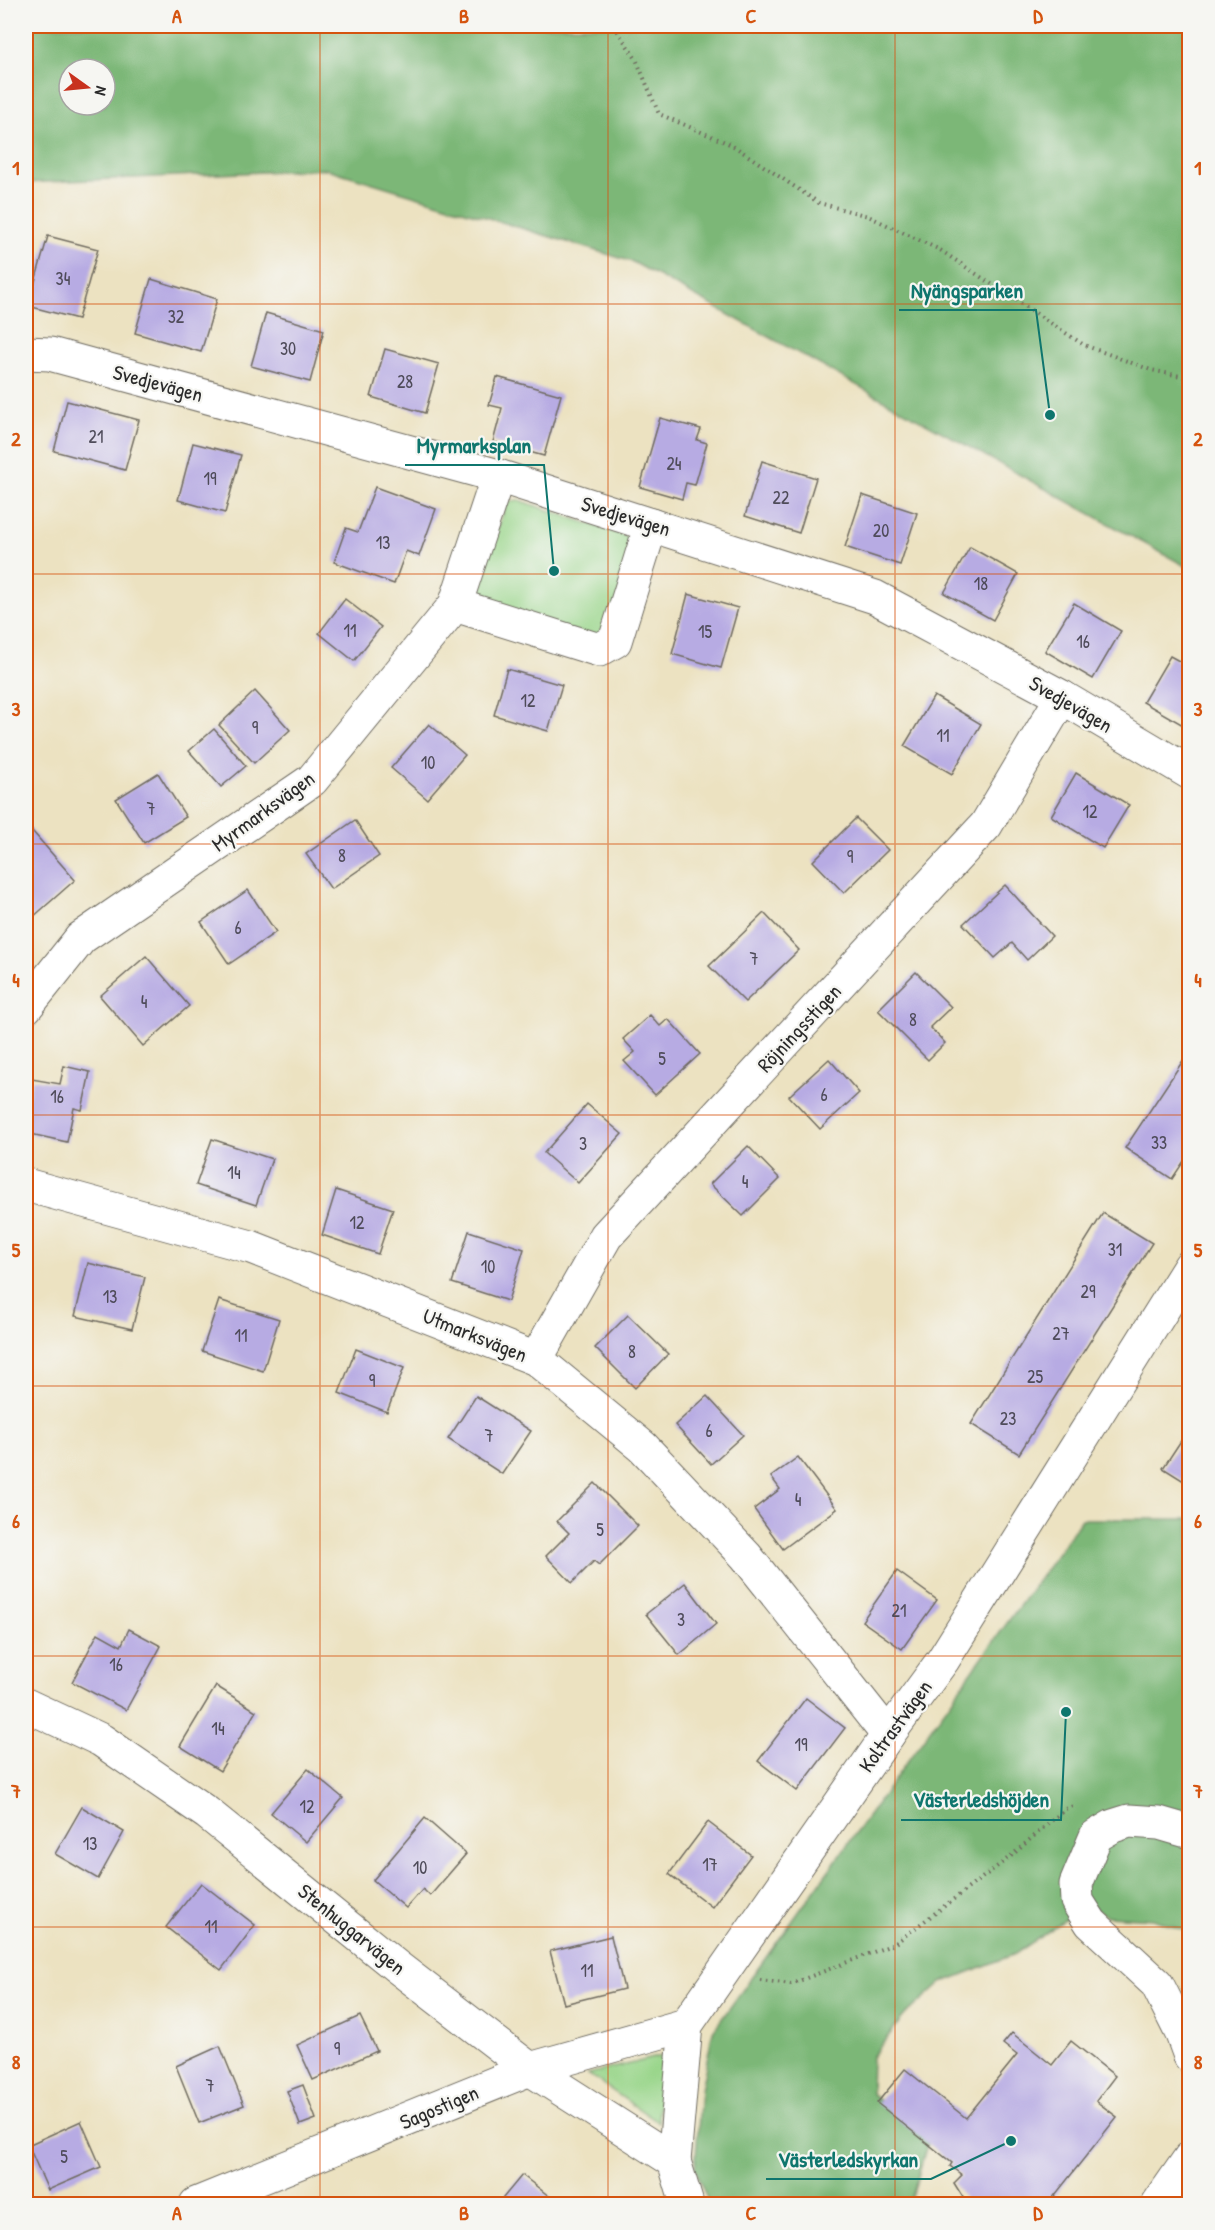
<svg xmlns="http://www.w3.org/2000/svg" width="1215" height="2230" viewBox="0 0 1215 2230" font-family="'Patrick Hand',sans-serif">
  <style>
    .green { fill: #9ad68b; stroke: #62805b; stroke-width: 1.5 }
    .forest { fill: #7bb777; stroke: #537151; stroke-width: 1.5; fill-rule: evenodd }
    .building { fill: #b7abe3 }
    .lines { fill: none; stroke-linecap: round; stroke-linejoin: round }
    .minor-casing { stroke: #6f6b60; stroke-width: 35 }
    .path { stroke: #6f6b60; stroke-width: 4; stroke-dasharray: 1.5 4.5; stroke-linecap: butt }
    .minor { stroke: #fff; stroke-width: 33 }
    .grid { fill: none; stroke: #d5540f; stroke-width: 1.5; stroke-opacity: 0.55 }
    .labels { text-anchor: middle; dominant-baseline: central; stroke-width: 4.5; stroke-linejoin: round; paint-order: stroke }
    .number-label { font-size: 18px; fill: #4e4b59 }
    .street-label { font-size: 21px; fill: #2b2b2b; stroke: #f6f6f2 }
    .leader { fill: none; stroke: #0f766e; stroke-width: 2 }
    .callout-dot { fill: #0f766e; stroke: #f6f6f2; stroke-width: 2 }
    .callout-label { font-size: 22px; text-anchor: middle; font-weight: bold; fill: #0f766e; stroke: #f6f6f2; stroke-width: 4.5; stroke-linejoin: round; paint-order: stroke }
    .neatline { fill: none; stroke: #d5540f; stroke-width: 2 }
    .grid-label { font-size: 20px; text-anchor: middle; font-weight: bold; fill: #d5540f }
  </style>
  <rect width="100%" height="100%" fill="#f6f6f2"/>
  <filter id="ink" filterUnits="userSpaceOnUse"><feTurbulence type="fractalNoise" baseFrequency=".0167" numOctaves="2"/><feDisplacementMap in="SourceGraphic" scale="12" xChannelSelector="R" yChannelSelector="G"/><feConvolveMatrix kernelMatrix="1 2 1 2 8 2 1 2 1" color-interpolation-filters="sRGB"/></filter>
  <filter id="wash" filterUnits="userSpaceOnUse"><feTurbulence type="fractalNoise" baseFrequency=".008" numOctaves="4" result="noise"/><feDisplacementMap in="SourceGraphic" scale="24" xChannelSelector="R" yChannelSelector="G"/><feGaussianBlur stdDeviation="1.35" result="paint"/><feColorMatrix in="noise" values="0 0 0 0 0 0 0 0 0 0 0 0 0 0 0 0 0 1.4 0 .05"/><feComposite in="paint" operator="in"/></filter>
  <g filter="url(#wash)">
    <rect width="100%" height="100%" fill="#ece2c1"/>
    <g class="green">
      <path d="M518,500L629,537L634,549L607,631L597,639L481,603L474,593L507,503Z"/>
      <path d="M662,2056L658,2122L588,2074Z"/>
    </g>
    <g class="forest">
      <path d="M26,26H1189V568L633,262L327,169L26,183ZM69,69H105V105H69Z"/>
      <path d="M1082,1519H1189V1935L1188,1932L1153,1919L1107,1916L1087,1905L1015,1954L941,1983L903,2017L872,2057L871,2093L899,2120L928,2142L910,2204H709L695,2169L701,2090L713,2031Z"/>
    </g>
    <g id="blocks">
      <g class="building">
        <path d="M48,236L98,249L78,319L28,306Z"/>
        <path d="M151,279L217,299L201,352L135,333Z"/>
        <path d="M266,313L324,330L310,382L251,366Z"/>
        <path d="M385,349L439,364L425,413L371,397Z"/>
        <path d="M497,377L561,395L544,456L493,442L502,408L489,405Z"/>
        <path d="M67,401L139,420L125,470L54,451Z"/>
        <path d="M660,418L701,429L697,440L707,443L695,485L686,483L682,499L640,487Z"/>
        <path d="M193,443L241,455L225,513L178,500Z"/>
        <path d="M762,461L816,478L799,533L745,516Z"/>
        <path d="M375,487L436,509L419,556L406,551L394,584L334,562L346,528L358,532Z"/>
        <path d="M862,495L917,513L900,565L845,547Z"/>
        <path d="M970,547L1018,574L993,620L944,593Z"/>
        <path d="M688,594L738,608L721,668L672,654Z"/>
        <path d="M345,599L381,627L354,661L319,633Z"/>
        <path d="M1074,603L1121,631L1093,679L1045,651Z"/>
        <path d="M1170,656L1190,667V729L1143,702Z"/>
        <path d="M507,669L562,685L548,731L494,715Z"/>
        <path d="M255,691L290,730L254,763L219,725Z"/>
        <path d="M934,696L981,724L952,774L904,746Z"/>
        <path d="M429,724L465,755L427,799L391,768Z"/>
        <path d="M214,729L246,766L221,787L189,751Z"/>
        <path d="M158,773L186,817L144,843L116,799Z"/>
        <path d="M1076,773L1129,805L1103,848L1051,816Z"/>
        <path d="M856,818L888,850L844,893L813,861Z"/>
        <path d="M355,820L379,856L331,889L306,854Z"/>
        <path d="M26,824L75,880L32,918L26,911Z"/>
        <path d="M1005,885L1052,936L1027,960L1012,943L995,958L963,924Z"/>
        <path d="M248,890L276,932L229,964L201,922Z"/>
        <path d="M764,913L799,950L745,1002L709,966Z"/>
        <path d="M146,956L189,1006L143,1046L100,996Z"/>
        <path d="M916,972L951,1007L930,1027L945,1043L928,1060L878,1010Z"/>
        <path d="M650,1015L660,1026L668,1019L700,1054L655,1095L624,1061L635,1052L623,1039Z"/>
        <path d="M1190,1050V1152L1172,1179L1125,1148Z"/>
        <path d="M829,1059L859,1093L820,1129L789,1096Z"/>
        <path d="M64,1066L90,1072L82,1110L74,1108L67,1142L26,1133V1108L32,1079L60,1084Z"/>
        <path d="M587,1104L622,1134L578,1183L544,1153Z"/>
        <path d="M212,1139L272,1159L256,1205L196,1185Z"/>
        <path d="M748,1146L780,1179L743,1216L710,1184Z"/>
        <path d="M336,1190L393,1209L378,1254L322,1235Z"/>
        <path d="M1103,1213L1152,1243L1019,1454L971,1424Z"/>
        <path d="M469,1231L524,1249L508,1301L452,1283Z"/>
        <path d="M88,1263L145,1277L132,1329L75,1316Z"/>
        <path d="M219,1300L279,1319L263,1371L202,1351Z"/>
        <path d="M628,1315L668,1354L635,1388L595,1348Z"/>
        <path d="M356,1349L404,1368L387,1412L339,1393Z"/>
        <path d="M476,1396L531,1431L502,1474L448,1439Z"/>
        <path d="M707,1396L743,1435L711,1464L675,1425Z"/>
        <path d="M1190,1427V1485L1163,1468Z"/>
        <path d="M798,1457L837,1509L783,1549L754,1509L780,1489L771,1477Z"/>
        <path d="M595,1483L638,1526L599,1565L594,1561L572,1583L546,1556L569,1533L557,1521Z"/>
        <path d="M897,1571L937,1600L902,1649L862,1621Z"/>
        <path d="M685,1583L716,1624L679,1655L646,1614Z"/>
        <path d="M26,1599L33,1602L26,1621Z"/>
        <path d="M129,1629L161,1646L126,1710L72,1682L98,1633L121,1646Z"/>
        <path d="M216,1686L256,1711L220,1771L180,1746Z"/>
        <path d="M806,1698L845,1728L797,1791L758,1761Z"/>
        <path d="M308,1769L343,1798L306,1842L271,1813Z"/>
        <path d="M82,1807L124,1832L98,1879L55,1854Z"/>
        <path d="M425,1818L466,1854L430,1896L423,1889L406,1908L373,1880Z"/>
        <path d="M708,1822L751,1855L712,1907L669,1874Z"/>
        <path d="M201,1883L255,1925L221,1970L166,1927Z"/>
        <path d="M611,1936L624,1989L564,2004L550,1951Z"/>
        <path d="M360,2016L377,2051L313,2080L297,2045Z"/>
        <path d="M1012,2033L1052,2065L1071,2041L1115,2076L1096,2101L1117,2117L1051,2200L1057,2204H967L954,2183L962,2175L950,2166L952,2163L877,2103L905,2069L966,2118L1017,2055L1003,2044Z"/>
        <path d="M220,2046L244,2105L199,2123L176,2066Z"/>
        <path d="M303,2085L316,2119L300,2125L287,2091Z"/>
        <path d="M81,2121L101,2167L48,2190L28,2145Z"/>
        <path d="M522,2175L559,2204H498Z"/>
      </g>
    </g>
  </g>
  <g filter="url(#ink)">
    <use href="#blocks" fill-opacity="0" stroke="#6f6b60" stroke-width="1.5"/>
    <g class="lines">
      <g class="minor-casing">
        <g id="minor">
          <path d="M26,353L50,354L498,476L875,597L1062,697L1190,773"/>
          <path d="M455,605L599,650L615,641L651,525"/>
          <path d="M26,1007L81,938L312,780L455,605L498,476"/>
          <path d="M26,1185L251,1247L536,1359L643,1447L746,1556L888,1735"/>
          <path d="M536,1359L606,1236L986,825L1062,697"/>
          <path d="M26,1705L101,1740L207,1813L396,1966L530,2069L674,2161"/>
          <path d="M1190,1832L1159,1823L1129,1821L1113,1826L1096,1836L1076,1884L1077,1901L1091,1923L1157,1984L1182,2034L1190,2056"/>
          <path d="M196,2204L530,2069L686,2025"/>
          <path d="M687,2204L674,2161L686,2025L888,1735L943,1660L1190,1266"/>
          <path d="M1158,2204L1190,2158"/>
        </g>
      </g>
      <g class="path">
        <path d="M614,26L636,59L659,114L732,145L819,203L868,216L940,250L1084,345L1151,370L1190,378"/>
        <path d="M760,1980L791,1984L894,1944L1011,1856L1065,1809L1076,1805"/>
      </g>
      <use href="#minor" class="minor"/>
    </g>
  </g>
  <path class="grid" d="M320,26V2204M608,26V2204M895,26V2204M26,304H1190M26,574H1190M26,844H1190M26,1115H1190M26,1386H1190M26,1656H1190M26,1927H1190"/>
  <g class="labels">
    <g class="number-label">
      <text x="63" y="278">34</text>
      <text x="176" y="316">32</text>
      <text x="288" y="348">30</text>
      <text x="405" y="381">28</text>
      <text x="96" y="436">21</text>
      <text x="674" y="463">24</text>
      <text x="210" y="478">19</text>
      <text x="781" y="497">22</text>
      <text x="881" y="530">20</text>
      <text x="383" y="542">13</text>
      <text x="981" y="583">18</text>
      <text x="350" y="630">11</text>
      <text x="705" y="631">15</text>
      <text x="1083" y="641">16</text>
      <text x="528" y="700">12</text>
      <text x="255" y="727">9</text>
      <text x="943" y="735">11</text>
      <text x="428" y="762">10</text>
      <text x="151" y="808">7</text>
      <text x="1090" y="811">12</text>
      <text x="342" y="855">8</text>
      <text x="850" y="856">9</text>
      <text x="238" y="927">6</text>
      <text x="754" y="958">7</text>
      <text x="144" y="1001">4</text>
      <text x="913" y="1019">8</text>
      <text x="662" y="1058">5</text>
      <text x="824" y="1094">6</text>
      <text x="57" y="1096">16</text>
      <text x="1159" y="1142">33</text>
      <text x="583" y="1143">3</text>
      <text x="234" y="1172">14</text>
      <text x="745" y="1181">4</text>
      <text x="357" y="1222">12</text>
      <text x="1115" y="1249">31</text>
      <text x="488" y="1266">10</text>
      <text x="1088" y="1291">29</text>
      <text x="110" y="1296">13</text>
      <text x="1061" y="1333">27</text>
      <text x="241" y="1335">11</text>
      <text x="632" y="1351">8</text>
      <text x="1035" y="1376">25</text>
      <text x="372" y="1380">9</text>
      <text x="1008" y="1418">23</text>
      <text x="709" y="1430">6</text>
      <text x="489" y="1435">7</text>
      <text x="798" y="1499">4</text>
      <text x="600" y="1529">5</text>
      <text x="899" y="1610">21</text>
      <text x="681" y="1619">3</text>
      <text x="116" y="1664">16</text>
      <text x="218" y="1728">14</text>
      <text x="801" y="1744">19</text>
      <text x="307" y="1806">12</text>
      <text x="90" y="1843">13</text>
      <text x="710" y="1864">17</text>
      <text x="420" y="1867">10</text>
      <text x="211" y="1926">11</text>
      <text x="587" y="1970">11</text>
      <text x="337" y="2048">9</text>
      <text x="210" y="2085">7</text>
      <text x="64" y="2156">5</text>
    </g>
    <g class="street-label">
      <text transform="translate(158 383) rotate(15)">Svedjevägen</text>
      <text transform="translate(626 516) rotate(17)">Svedjevägen</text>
      <text transform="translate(1071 704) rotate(30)">Svedjevägen</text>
      <text transform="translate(263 811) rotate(-36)">Myrmarksvägen</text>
      <text transform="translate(799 1028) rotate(-47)">Röjningsstigen</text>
      <text transform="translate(475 1335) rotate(22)">Utmarksvägen</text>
      <text transform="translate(895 1726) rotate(-54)">Koltrastvägen</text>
      <text transform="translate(352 1929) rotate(39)">Stenhuggarvägen</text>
      <text transform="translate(439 2107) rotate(-23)">Sagostigen</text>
    </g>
  </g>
  <path class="leader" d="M1050 415L1036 310H899M554 571L544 465H405M1066 1712L1061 1820H901M1011 2141L931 2179H766"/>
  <g class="callout-dot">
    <circle cx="1050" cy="415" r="6"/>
    <circle cx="554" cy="571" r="6"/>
    <circle cx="1066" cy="1712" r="6"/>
    <circle cx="1011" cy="2141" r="6"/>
  </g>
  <g class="callout-label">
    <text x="967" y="298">Nyängsparken</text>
    <text x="474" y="453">Myrmarksplan</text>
    <text x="981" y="1807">Västerledshöjden</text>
    <text x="848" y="2167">Västerledskyrkan</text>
  </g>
  <rect width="1215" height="2230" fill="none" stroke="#f6f6f2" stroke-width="66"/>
  <g transform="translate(87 87) rotate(105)"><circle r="28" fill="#f6f6f2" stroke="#a5a5a2" stroke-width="1.5"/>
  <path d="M0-4.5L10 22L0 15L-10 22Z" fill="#c8321e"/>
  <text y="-9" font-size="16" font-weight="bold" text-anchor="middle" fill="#2b2b2b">N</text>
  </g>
  <rect x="33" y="33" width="1149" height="2164" class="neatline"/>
  <g class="grid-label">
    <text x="177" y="23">A</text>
    <text x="464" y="23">B</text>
    <text x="751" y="23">C</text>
    <text x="1038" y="23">D</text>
    <text x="16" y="175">1</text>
    <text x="1198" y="175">1</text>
    <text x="16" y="446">2</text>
    <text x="1198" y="446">2</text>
    <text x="16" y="716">3</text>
    <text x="1198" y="716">3</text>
    <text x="16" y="987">4</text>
    <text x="1198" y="987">4</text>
    <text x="16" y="1257">5</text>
    <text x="1198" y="1257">5</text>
    <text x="16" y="1528">6</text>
    <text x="1198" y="1528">6</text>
    <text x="16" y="1798">7</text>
    <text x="1198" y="1798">7</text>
    <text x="16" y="2069">8</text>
    <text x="1198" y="2069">8</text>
    <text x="177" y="2220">A</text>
    <text x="464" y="2220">B</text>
    <text x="751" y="2220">C</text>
    <text x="1038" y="2220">D</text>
  </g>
</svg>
